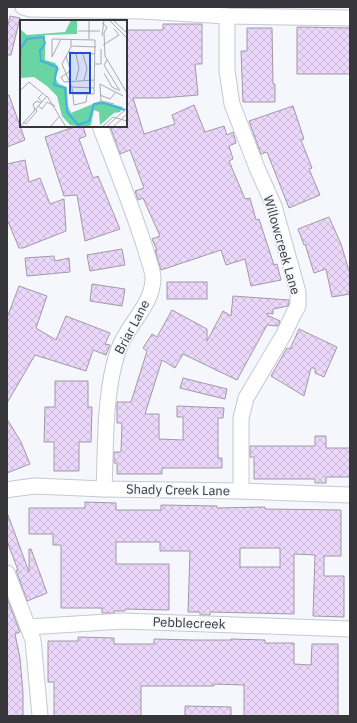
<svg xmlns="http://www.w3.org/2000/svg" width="357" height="723" viewBox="0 0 357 723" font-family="'IBM Plex Sans',sans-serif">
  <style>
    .building { fill: url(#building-cross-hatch); stroke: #a09aa4; fill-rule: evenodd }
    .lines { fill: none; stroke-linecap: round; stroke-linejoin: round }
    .minor-casing { stroke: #c6c8d3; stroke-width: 17 }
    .minor { stroke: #fff; stroke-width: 15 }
    .labels { text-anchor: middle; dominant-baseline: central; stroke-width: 3; stroke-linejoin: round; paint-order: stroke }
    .street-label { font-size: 13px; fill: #36363b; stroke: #f5f7fd }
    .inset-river { fill: none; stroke: #47afe7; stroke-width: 2 }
    .inset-road { fill: none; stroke: #a9aaaf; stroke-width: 1 }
    .view { fill: #1d4ed8; fill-opacity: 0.15; stroke: #1d4ed8; stroke-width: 2 }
    .inset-edge { fill: none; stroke: #36363b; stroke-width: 2 }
  </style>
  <defs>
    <pattern id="building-cross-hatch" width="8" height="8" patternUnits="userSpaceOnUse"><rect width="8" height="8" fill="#ebd7f9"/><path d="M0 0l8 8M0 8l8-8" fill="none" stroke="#cab9d6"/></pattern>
  </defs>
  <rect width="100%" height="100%" fill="#f5f7fd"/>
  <g class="building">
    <path d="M10,16L20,18L11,55H7V29Z"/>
    <path d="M163,24H202V64H195L198,95L162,98H133L144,134L175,124L172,115L194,105L205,132L224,126L227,135L233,132L236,143L229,146L233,159L229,161L245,199L250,198L256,220L259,219L274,265L277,264L281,280L251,286L245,259L226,265L221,250L161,270L155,250H157L152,239L160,236L143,198L138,200L135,191L144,188L130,150L120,154L110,126H126V30H163Z"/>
    <path d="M297,27L350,28V74H297Z"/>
    <path d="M247,28H272L273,84H275V102H243L241,51H247Z"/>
    <path d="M7,95H9L25,140L7,147Z"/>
    <path d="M293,106L304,139L301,140L312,168L309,169L320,195L289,208L267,152L261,154L249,121Z"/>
    <path d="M77,126H83L86,136L79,139L93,178L98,176L120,229L85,241L77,195L64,196L45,137Z"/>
    <path d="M25,160L29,182L40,178L50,204L64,199L66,231L23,248H19L7,219V164Z"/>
    <path d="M329,217L341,244L350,274V294L332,297L326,269L314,273L305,244L304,245L298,229Z"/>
    <path d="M122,249L125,265L90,271L87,255Z"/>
    <path d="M54,256L55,261L69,258L70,272L27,276L25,258Z"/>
    <rect x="167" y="282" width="40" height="17"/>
    <path d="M92,284L125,289L122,306L90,301Z"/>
    <path d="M19,286L47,296L36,328L56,340L66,316L110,333L105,344L110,345L106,355L93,350L86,371L35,355L7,403V318Z"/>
    <path d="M233,296L289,300V304L288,306L273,309V314L267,313V315L280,321L278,326L267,325L237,380L183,354L175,368L162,360L145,414H159V439L183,440V417H177V406L224,408L223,418H218V458H222V468H162V474H117V463H114V452H121L122,423H117V402H131L147,351L143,348L152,334L157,337L172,310L207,329V341L223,311L231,316Z"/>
    <path d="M299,329L337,347L324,377L315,373V368H311L304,396L271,376L287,348L290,349Z"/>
    <path d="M183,378L227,389L225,399L180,388Z"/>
    <path d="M55,381H88V407H92L91,442H79V471H54V442H44L45,407H55Z"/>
    <path d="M7,419L21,442L30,464L7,473Z"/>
    <path d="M315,436H326V448H350V477H326V483H315V479H254V457H250V446H315Z"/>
    <path d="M85,502L116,503V510H161V505L217,506V508L265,507V509L341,510V556H324V576H344V617L313,616L315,555L294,554V614L210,612V615H200V612H188L190,551H160V542H116V564H169V610L125,609V611H114V613H102V608H61V545H53V534H29V508H85ZM240,548H280V567H240Z"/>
    <path d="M7,515H8L29,572V549H31L47,593L27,601L16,570H18L7,541Z"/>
    <path d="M7,598L20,632L15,634L20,658L23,693V716H7Z"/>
    <path d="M78,637L114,638V644H154V639L193,640H231V639L265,640V643H294V664L311,665L312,644H338V716H244V685L214,684V686H141V716H54V682H48V641H78Z"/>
    <path d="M185,706L231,707V716H185Z"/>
  </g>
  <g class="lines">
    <g class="minor-casing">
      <g id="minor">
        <path d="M23,7L30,9L141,11L227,16L350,18"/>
        <path d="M227,16V71L232,104L257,168L274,206L298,292V306L293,315L284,334L246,398L241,418V491"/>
        <path d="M100,126C116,168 133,209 146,251C148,259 153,270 153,278C153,306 126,325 118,351C104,393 106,444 104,489"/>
        <path d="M7,490L12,489L35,486L104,489L241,491L350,495"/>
        <path d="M7,573L33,640L40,716"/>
        <path d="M28,627L123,621L350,629"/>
      </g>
    </g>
    <use href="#minor" class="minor"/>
  </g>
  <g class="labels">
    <g class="street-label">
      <text transform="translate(282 245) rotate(74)">Willowcreek Lane</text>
      <text transform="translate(132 327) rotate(-62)">Briar Lane</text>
      <text transform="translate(178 490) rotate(1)">Shady Creek Lane</text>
      <text transform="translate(189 623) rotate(2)">Pebblecreek</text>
    </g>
  </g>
  <g transform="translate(20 20)">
    <rect width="107" height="107" fill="#f5f7fd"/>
    <path d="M51,0H57V14L25,15V40L35,43L39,49L35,58L39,64L47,67L48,86L51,93L80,81L103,87L100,92L94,93L80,105L79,92L74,90L71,105L66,107L50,105L42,96L37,76L27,66L14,57L0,58V9L7,15L45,12Z" fill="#69d5a2"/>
    <path class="inset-river" d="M0,42L1,28L7,19L23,17L25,23L20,31L21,41L37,47L34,65L45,68L47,92L58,105L69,101L74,84L84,83L105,90"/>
    <path class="inset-road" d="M89,0L107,18M93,0L107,13M82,3L87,7L84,13L85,36L107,73M58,11H80M82,16L84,0M51,19V27L42,44L52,68L54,85L66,82L67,75M69,19V0M83,25L99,15L94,9M51,26L76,27M49,32L75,34M56,34L59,48L56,60M63,34L67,49L64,60M46,36L50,49L48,53L41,57L44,62L75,60M32,37V19L75,20L74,74H53M32,37L41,19M87,40L84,45L100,71M75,44H81V29M84,53L92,67L98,70M52,67L74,68M0,71L9,62L27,77M80,75L90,79L96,72M22,82L18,78L23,73M94,84L81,81L80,64L103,76M18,86L22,89L27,82L35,86M15,90L13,84L17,81L21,83M3,102L6,104L17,91L16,89M0,107L27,76L46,107M30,107L39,97M82,107L93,97L107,101M86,107L107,88M93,107L107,94"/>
    <path class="view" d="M50,33H70V73H50Z"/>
    <rect width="107" height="107" class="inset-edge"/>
  </g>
  <rect width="357" height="723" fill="none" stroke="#36363b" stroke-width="16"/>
</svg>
